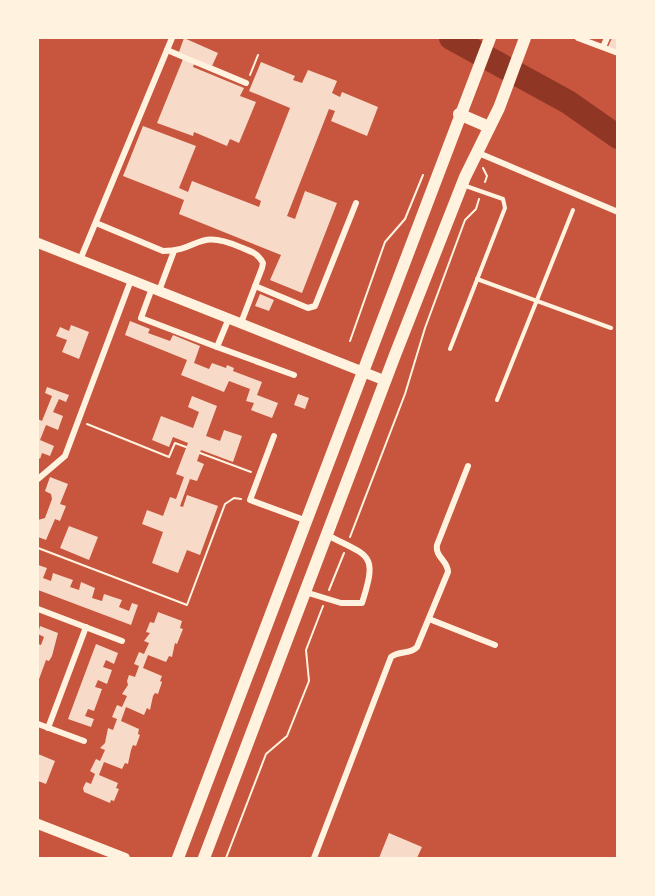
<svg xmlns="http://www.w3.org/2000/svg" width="655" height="896" viewBox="0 0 655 896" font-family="Inter,sans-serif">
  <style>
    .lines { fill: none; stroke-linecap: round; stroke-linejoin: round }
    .river { stroke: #8f3625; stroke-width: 24 }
    .building { fill: #f7dbc8 }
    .path { stroke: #fff3e0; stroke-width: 2 }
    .service { stroke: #fff3e0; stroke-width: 4 }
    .minor { stroke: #fff3e0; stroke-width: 6 }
    .tertiary { stroke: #fff3e0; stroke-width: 10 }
    .primary { stroke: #fff3e0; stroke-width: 12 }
  </style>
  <rect width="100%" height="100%" fill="#c8553d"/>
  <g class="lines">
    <path class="river" d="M451,38L568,102L618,137"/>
  </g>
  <g class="building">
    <path d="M184,38L218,53L212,66L179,52Z"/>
    <path d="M612,38L618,39V50L608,47Z"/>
    <path d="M183,59L194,64L193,67L244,88L240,96L256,102L239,143L230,139L227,146L194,132L193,136L157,123Z"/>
    <path d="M261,62L295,76L293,80L302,83L308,70L337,81L332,93L340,97L342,92L378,107L367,136L331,121L335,111L329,109L287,216L295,219L305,191L337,203L302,293L270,280L281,255L179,214L184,200L123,176L143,126L196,146L179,188L188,192L192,181L259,207L261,201L255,198L290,108L249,91Z"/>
    <path d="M260,294L274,300L269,311L255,306Z"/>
    <path d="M130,321L150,329L148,333L170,341L173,335L200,346L194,363L209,369L212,363L226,368L227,365L234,368L233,371L262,382L257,395L278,403L272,418L251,410L254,403L246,401L250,389L229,381L224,392L181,375L187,360L125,335Z"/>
    <path d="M71,325L89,332L79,359L62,352L67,340L56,336L60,327L69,331Z"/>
    <path d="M47,387L69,395L66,402L59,399L53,412L63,416L58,430L46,425L40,440L54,446L50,456L42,453L40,459L38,457V419L42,421L52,396L45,393Z"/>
    <path d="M298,394L309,398L305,409L294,405Z"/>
    <path d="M192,396L217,406L206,436L220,441L224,430L242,436L233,462L201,450L197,461L204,464L197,481L190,479L180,506L183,507L187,495L218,506L200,555L187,550L178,573L152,563L163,532L142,524L147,510L163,516L170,497L176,499L184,477L176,474L188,443L173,437L169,447L152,440L161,416L193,428L199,412L188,407Z"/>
    <path d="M50,477L68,484L60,504L66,506L60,521L55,519L46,540L38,537V520L45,518L52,499L51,494L45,491Z"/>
    <path d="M69,526L98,537L89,560L60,548Z"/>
    <path d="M38,565L47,568L43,578L51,581L53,573L73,580L70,587L79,590L81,582L95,588L92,598L102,601L104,594L122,600L119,607L129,611L132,603L138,605L131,625L38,590Z"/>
    <path d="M158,612L182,621L180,628L183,629L177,644L175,643L172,657L169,656L166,662L148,655L143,668L162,676L160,681L162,682L158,694L155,693L153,696L150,710L147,708L144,715L126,707L121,721L139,729L138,734L140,735L136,746L133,745L131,750L128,764L125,763L122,769L104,762L99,775L118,783L116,788L119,789L114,801L111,800L110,803L84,792L83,788L86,782L91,784L95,774L90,771L96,759L100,761L105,750L100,748L105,743L108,728L113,730L117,719L112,717L117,705L122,707L127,696L122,694L128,685L127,681L129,675L135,677L139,666L134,664L139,652L144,654L149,643L144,641L150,633L146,632L150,622L154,623Z"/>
    <path d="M40,626L58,633L52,656L49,661L46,660L38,682V644L41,645L44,637L38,634Z"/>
    <path d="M96,644L118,653L114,664L106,660L103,667L112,670L107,684L98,680L95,687L102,689L94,711L88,709L85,716L94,719L91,727L68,719Z"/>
    <path d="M38,754L55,761L46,784L38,781Z"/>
    <path d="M389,833L422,847L417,858H379Z"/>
  </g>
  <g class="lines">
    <g class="path">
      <path d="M250,75L258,55"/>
      <path d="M483,168L487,176L485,182"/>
      <path d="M350,341L385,242L405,219L423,175"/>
      <path d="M87,424L169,457L175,443L186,447"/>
      <path d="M200,453L251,472"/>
      <path d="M350,537L405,394L425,328L465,220L476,209L479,199"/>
      <path d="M38,548L187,605L225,504L234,498L241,499"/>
      <path d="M329,590L344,553"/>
      <path d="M226,858L266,754L287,736L309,681L306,650L323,606"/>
    </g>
    <g class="service">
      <path d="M477,279L611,328"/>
      <path d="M450,349L505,208L503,199L463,185"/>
      <path d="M497,400L573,210"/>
    </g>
    <g class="minor">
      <path d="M578,38L618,53"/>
      <path d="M603,47L607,38"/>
      <path d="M167,50L246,83"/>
      <path d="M476,152L618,212"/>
      <path d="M96,223L163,251C200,251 196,228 240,247C250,251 258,253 263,263L262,268L241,323"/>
      <path d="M80,260L172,38"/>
      <path d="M255,286L308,308L315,306L356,203"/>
      <path d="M152,288L141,318L217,347L229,318"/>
      <path d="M159,291L174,251"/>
      <path d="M217,347L294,375"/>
      <path d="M274,436L250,500L307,521"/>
      <path d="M38,479L65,456L131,280"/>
      <path d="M305,592L341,603H362C378,553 370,557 327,535"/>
      <path d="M38,609L122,641"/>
      <path d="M429,619L495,645"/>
      <path d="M38,724L84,741"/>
      <path d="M48,728L86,627"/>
      <path d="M314,858L391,657C399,650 410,655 417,647L448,572C448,561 435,557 437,545L468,466"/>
    </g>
    <g class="tertiary">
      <path d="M38,243L386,381"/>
      <path d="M38,824L125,858"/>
    </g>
    <g class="primary">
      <path d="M459,114L489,127"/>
      <path d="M178,858L490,38"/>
      <path d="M204,858L395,355L465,177L499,108L525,38"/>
    </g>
  </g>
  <rect width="655" height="896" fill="none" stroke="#fff3e0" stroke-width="78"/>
</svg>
